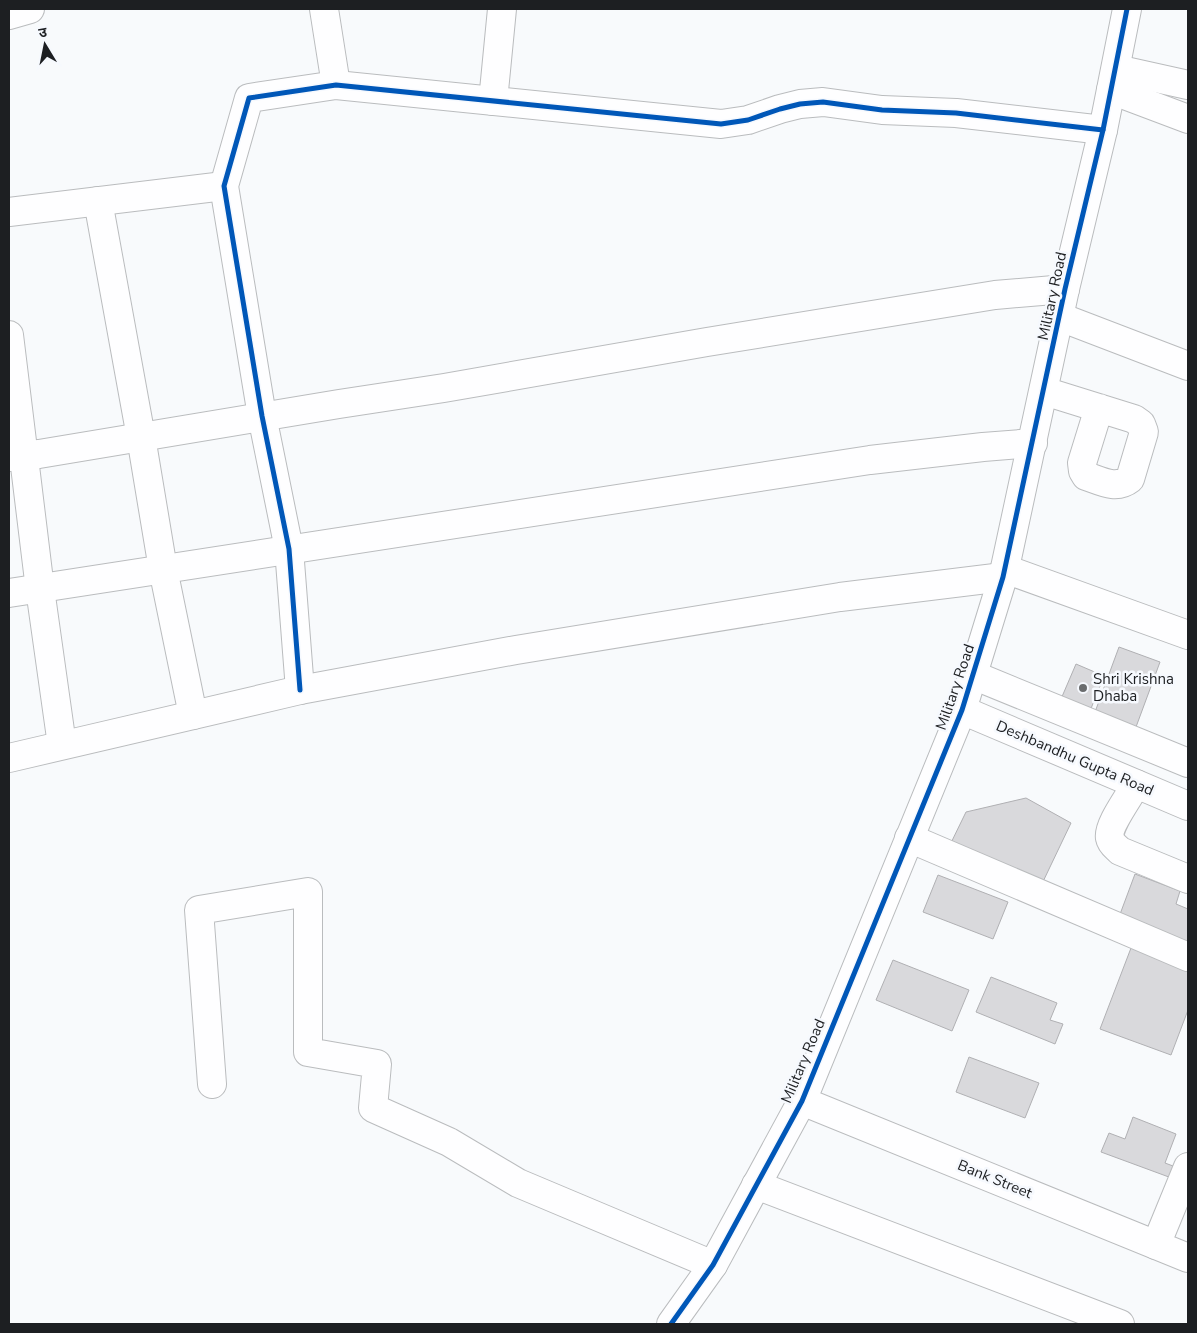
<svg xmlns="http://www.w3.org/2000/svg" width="1197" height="1333" viewBox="0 0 1197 1333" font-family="'Nunito Sans','Noto Sans Devanagari',sans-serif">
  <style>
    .building { fill: #d9d9dc; stroke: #b0b0b3 }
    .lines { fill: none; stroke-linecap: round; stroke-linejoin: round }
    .minor-casing { stroke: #babcbe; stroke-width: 30 }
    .minor { stroke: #fefeff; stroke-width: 28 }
    .cycleway-casing { stroke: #f6f9fe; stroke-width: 8 }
    .cycleway { stroke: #0057b8; stroke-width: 5 }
    .poi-dot { fill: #6a6c6e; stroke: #f6f9fe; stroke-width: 2 }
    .labels { text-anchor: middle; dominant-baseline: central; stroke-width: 5; stroke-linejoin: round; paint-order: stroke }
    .street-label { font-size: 15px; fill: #1d1f22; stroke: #f6f9fe }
    .poi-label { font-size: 15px; fill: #1d1f22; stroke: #f6f9fe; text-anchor: start }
  </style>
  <rect width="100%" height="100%" fill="#f8fafc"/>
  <g class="building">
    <path d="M1119,647L1160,662L1136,727L1095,712Z"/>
    <path d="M1076,664L1104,676L1090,711L1061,699Z"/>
    <path d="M1026,798L1071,823L1039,890L947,851L966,812Z"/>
    <path d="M1135,874L1180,891L1176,904L1188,909V952L1116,925Z"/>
    <path d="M938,875L1008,902L993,939L923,912Z"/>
    <path d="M1131,948L1188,969V1010L1171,1055L1100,1029Z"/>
    <path d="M893,960L969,990L952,1031L876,1000Z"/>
    <path d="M991,977L1057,1003L1050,1020L1063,1024L1055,1044L976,1012Z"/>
    <path d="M969,1057L1039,1083L1025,1118L956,1092Z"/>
    <path d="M1133,1117L1176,1134L1165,1163L1181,1169L1177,1180L1101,1152L1109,1133L1125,1139Z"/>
  </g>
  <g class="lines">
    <g class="minor-casing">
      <g id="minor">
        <path d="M324,9L336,85"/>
        <path d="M9,15L30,9"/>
        <path d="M1116,69L1188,85"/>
        <path d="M1111,90L1188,119"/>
        <path d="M493,101L502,9"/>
        <path d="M98,201L141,437L163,569L193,715"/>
        <path d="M9,212L224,186"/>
        <path d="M1060,317L1188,366"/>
        <path d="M9,335L40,589L62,745"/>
        <path d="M1044,391L1134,419L1141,424L1144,432L1130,479C1116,490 1101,481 1086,476L1083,471L1082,463L1099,408"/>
        <path d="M9,457L39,454L339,404L444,388L707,342L995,295L1065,289"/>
        <path d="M1005,569L1188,635"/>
        <path d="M9,593L870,460L983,447L1033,443"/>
        <path d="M973,675L1188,763"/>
        <path d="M300,690L289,549L262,416L224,186L249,98L336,85L721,124L748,120L780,109L800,104L823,102L882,110L956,113L1103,130"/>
        <path d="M962,710L1188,806"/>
        <path d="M9,758L300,690L516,650L840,597L1003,577"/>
        <path d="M1136,784C1130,796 1107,826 1110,838C1111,844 1116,847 1120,851L1188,879"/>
        <path d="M909,838L1188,957"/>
        <path d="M212,1084L199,910L308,892V1052L377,1064L373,1108L449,1142L518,1183L713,1265"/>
        <path d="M802,1101L1188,1258"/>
        <path d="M756,1185L1120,1324"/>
        <path d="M1156,1245L1188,1167"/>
        <path d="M671,1324L713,1265L802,1101L962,710L1003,577L1065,289L1103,130L1127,9"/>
      </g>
    </g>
    <use href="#minor" class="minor"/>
    <g class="cycleway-casing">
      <g id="cycleway">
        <path d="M300,690L289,549L262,416L224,186L249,98L336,85L721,124L748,120L780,109L800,104L823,102L882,110L956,113L1103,130"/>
        <path d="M671,1324L713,1265L802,1101L962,710L1003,577L1065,289L1103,130L1127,9"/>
      </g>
    </g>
    <use href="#cycleway" class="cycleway"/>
  </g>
  <circle class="poi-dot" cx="1083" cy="688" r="5"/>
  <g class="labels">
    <g class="street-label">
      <text transform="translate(1052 296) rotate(-78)">Military Road</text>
      <text transform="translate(955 687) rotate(-71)">Military Road</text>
      <text transform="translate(1075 758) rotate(23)">Deshbandhu Gupta Road</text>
      <text transform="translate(803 1061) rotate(-67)">Military Road</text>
      <text transform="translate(995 1179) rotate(22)">Bank Street</text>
    </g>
    <g class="poi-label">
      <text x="1093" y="679">Shri Krishna<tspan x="1093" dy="17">Dhaba</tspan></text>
    </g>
  </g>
  <rect width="1197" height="1333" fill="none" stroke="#1d1f22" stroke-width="20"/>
  <g transform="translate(45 45) rotate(350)" stroke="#f6f9fe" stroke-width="4" paint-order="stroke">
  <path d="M0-4L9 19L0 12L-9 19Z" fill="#1d1f22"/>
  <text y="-8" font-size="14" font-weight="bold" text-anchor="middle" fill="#1d1f22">उ</text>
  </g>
</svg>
